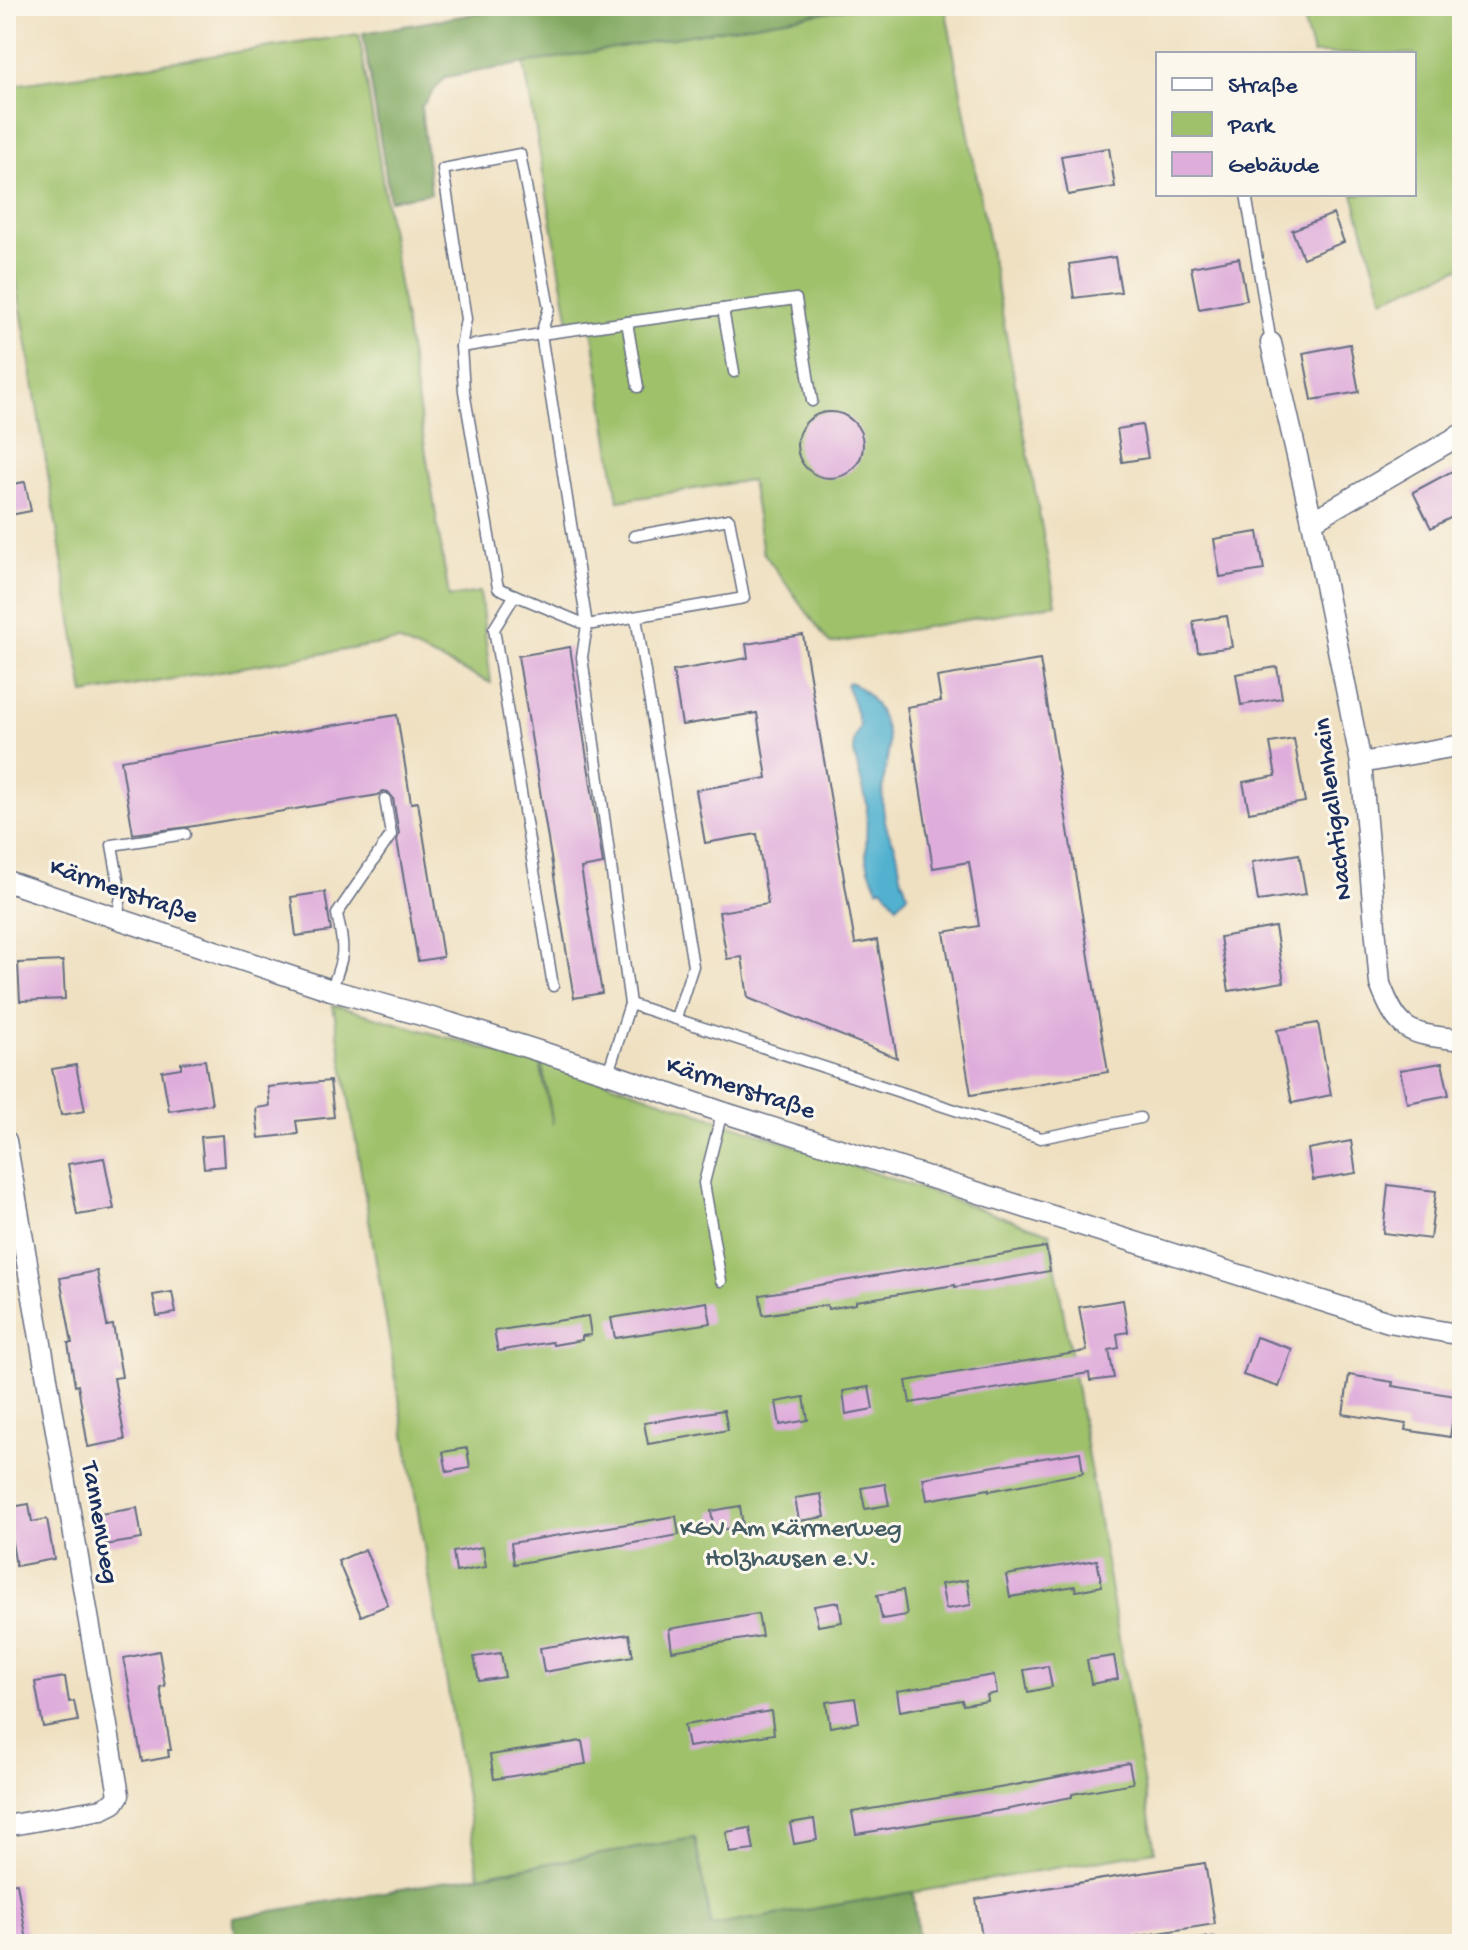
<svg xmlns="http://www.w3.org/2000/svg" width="1468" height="1950" viewBox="0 0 1468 1950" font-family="'Gochi Hand',sans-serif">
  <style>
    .green { fill: #9fc16b; stroke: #5d7864; stroke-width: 2 }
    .forest { fill: #7fa75f; stroke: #4d6b5e; stroke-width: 2 }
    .water { fill: #51b1cf; stroke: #367096; stroke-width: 2 }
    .building { fill: #dfaddb }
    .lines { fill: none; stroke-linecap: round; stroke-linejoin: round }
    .service-casing { stroke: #656d81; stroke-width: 13 }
    .minor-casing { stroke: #656d81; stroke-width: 23 }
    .service { stroke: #fff; stroke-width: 10 }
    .minor { stroke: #fff; stroke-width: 20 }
    .labels { text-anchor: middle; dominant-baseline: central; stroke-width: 6; stroke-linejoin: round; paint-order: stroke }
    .street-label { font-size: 26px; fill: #1b2f5e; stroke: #fbf7ec }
    .park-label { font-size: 26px; fill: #435b62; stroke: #fbf7ec }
  </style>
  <rect width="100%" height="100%" fill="#fbf7ec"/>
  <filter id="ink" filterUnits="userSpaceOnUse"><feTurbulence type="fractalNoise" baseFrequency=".0125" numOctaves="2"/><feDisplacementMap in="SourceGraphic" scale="16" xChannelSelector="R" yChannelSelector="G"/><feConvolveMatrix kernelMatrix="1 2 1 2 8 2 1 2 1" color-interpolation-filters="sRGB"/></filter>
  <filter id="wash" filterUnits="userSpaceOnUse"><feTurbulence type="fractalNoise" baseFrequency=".006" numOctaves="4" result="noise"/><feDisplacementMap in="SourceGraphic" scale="32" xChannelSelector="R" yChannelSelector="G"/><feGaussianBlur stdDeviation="1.8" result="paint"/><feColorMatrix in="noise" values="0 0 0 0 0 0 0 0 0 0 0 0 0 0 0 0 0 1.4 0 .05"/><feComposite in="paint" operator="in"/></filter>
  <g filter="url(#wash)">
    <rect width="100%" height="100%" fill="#efe0c1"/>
    <g class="green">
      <path d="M861,6H945L1056,604L830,644L763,552L751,480L618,501L592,328L569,322L524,63Z"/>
      <path d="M1299,6H1462V267L1383,299L1353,194H1414V54H1313Z"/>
      <path d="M359,34L449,597L480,592L491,683L398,641L84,694L6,217V86Z"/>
      <path d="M333,1005L540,1064L553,1124L541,1059L1050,1233L1155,1851L711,1927L695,1838L479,1875Z"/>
    </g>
    <g class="forest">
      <path d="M520,6H861L445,77L421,107L431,193L390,200L363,33Z"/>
      <path d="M695,1838L711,1926L913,1892L919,1944H237L233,1918Z"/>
    </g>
    <path class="water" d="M849,682C874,692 891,727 888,753C885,774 880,793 884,814C885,822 887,831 891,838C892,840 896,846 896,849C899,858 899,869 902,879C903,884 907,889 908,895L897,906L882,887L878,889L869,869L866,857L867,804L854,753V741L860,726L854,704L846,684Z"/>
    <g id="blocks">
      <g class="building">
        <path d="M1109,148L1115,187L1068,195L1061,156Z"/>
        <path d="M1333,214L1344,242L1303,258L1292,230Z"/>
        <path d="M1115,257L1121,292L1074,298L1069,264Z"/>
        <path d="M1239,258L1247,300L1199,309L1191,267Z"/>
        <path d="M1350,344L1359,392L1312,400L1303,353Z"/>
        <circle cx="830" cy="445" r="33"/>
        <path d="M1142,425L1148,458L1122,462L1117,429Z"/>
        <path d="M1452,471L1462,490V512L1431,528L1413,492Z"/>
        <path d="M25,482L31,511L10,515L6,485Z"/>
        <path d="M1258,532L1264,570L1220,577L1214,539Z"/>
        <path d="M1227,616L1232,647L1198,652L1193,621Z"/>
        <path d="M803,635L855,944L877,940L897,1058L748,998L742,957L727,959L719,912L768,904L757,834L705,843L696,790L767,778L757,713L682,725L673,671L748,658L746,644Z"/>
        <path d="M570,647L603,864L581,868L602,993L574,998L518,656Z"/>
        <path d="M1040,660L1108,1072L971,1095L944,932L979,926L969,862L933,868L907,707L941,701L937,677Z"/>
        <path d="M1277,667L1282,698L1241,705L1236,674Z"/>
        <path d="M397,715L411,803L418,802L443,957L418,961L397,840L399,834L393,798L388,792L383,791L378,795L188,827L133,834L121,760Z"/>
        <path d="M1294,739L1305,802L1249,812L1243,782L1276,776L1270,743Z"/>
        <path d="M1299,854L1306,894L1258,901L1252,862Z"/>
        <path d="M325,892L331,931L296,936L291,897Z"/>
        <path d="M1275,927L1284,982L1229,991L1220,937Z"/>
        <path d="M63,961L65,999L20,1001L18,963Z"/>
        <path d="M1318,1023L1331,1095L1292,1103L1277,1030Z"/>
        <path d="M205,1060L212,1104L169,1111L162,1071L181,1068V1063Z"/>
        <path d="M1442,1063L1449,1095L1407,1103L1400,1070Z"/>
        <path d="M76,1065L85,1111L61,1115L52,1069Z"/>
        <path d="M330,1081L334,1117L296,1121L298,1134L259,1138L256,1108L270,1106L268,1087Z"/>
        <path d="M223,1135L225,1166L204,1168L201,1137Z"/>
        <path d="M1351,1141L1356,1173L1313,1180L1308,1149Z"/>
        <path d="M104,1158L114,1209L77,1215L68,1164Z"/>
        <path d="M1388,1185L1436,1191L1430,1239L1383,1233Z"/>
        <path d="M1046,1247L1050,1271L955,1287V1285L856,1301V1304L828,1309L827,1305L763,1315L760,1295Z"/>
        <path d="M97,1271L107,1326L113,1325L122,1377L114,1378L125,1440L88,1447L78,1385L75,1386L68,1343H72L60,1278Z"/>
        <path d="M172,1292L176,1313L157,1316L153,1295Z"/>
        <path d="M1123,1300L1128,1332L1117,1334L1119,1348L1109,1350L1114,1378L1090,1381L1089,1373L910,1403L906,1381L1087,1351L1079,1307Z"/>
        <path d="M707,1302L711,1323L615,1338L611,1318Z"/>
        <path d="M588,1316L591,1335L582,1336V1340L553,1345L552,1342L498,1351L494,1331Z"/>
        <path d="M1256,1337L1292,1349L1279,1387L1243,1375Z"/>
        <path d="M1349,1375L1393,1382L1392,1386L1456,1396L1450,1437L1405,1430L1406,1424L1343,1414Z"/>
        <path d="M869,1387L873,1409L846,1414L843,1391Z"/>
        <path d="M804,1397L808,1420L780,1425L776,1402Z"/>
        <path d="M724,1410L728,1430L648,1444L644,1423Z"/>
        <path d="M467,1448L470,1468L447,1472L443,1452Z"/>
        <path d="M1080,1452L1083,1473L989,1491V1489L927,1500L923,1478Z"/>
        <path d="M885,1484L889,1505L865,1509L861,1488Z"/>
        <path d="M821,1494L825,1517L799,1521L795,1498Z"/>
        <path d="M29,1504L32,1522L47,1519L54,1559L16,1566L6,1508Z"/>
        <path d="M740,1506L743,1526L714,1531L711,1511Z"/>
        <path d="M137,1508L142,1539L105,1545L100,1514Z"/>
        <path d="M676,1516L679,1535L514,1564L511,1543Z"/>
        <path d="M483,1547L486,1567L456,1572L453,1552Z"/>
        <path d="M365,1549L388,1605L361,1616L338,1561Z"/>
        <path d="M1097,1560L1102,1586L1076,1591L1075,1586L1010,1597L1006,1575Z"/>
        <path d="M967,1580L971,1605L946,1609L941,1584Z"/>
        <path d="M903,1590L907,1615L882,1619L877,1595Z"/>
        <path d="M839,1602L842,1622L818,1626L814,1606Z"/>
        <path d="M758,1614L762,1636L672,1651L669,1629Z"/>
        <path d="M629,1634L633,1656L544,1672L540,1648Z"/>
        <path d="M159,1651L165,1686L160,1687L171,1750H168L169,1757L142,1762L124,1658Z"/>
        <path d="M501,1653L505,1677L479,1681L474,1657Z"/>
        <path d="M1114,1656L1118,1679L1091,1684L1087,1660Z"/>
        <path d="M1048,1666L1052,1687L1028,1692L1024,1670Z"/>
        <path d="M994,1675L997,1693L987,1695L988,1701L963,1705L962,1700L900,1711L897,1691Z"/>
        <path d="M65,1677L69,1702L74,1701L78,1721L43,1727L35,1682Z"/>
        <path d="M855,1698L859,1722L830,1727L826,1702Z"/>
        <path d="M771,1711L774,1734L688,1747L684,1725Z"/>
        <path d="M582,1741L586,1764L494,1779L490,1755Z"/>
        <path d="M1129,1763L1133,1783L1072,1794V1797L1009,1809L856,1834L852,1812L1005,1787Z"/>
        <path d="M814,1819L817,1840L794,1844L790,1823Z"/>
        <path d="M750,1828L754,1850L730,1853L726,1832Z"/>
        <path d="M1205,1863L1215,1924L1089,1944H983L976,1899Z"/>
        <path d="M17,1883L27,1941L6,1944V1884Z"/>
      </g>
    </g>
  </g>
  <g filter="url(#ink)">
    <use href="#blocks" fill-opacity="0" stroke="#656d81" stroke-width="2"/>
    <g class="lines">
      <g class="service-casing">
        <g id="service">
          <path d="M1246,194L1271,343"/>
          <path d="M723,309L734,372"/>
          <path d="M627,322L638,387"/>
          <path d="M461,347L541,334L796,299L812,401"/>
          <path d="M515,595L494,629L553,986"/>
          <path d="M636,617L693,966L676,1018"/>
          <path d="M117,918L121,896L112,845L185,834"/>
          <path d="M331,990C345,954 345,951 337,914L391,835L385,799"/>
          <path d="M630,1004L1041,1138L1140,1118"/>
          <path d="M608,1073L630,1004L582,657L587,625L541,334L549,308L520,154L443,169L466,319L461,347L464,391L498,588L587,625L744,598L729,519L634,536"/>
          <path d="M721,1281L704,1183L722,1112"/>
          <path d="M1202,1944L1212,1942V1944"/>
        </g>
      </g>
      <g class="minor-casing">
        <g id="minor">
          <path d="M1271,343L1312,521L1361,763L1380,984C1400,1036 1410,1033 1462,1040"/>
          <path d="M1312,521L1462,434"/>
          <path d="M1361,763L1462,745"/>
          <path d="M6,881L331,990L450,1023L608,1073L722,1112L1389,1322L1462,1335"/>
          <path d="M6,1141L119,1795L114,1803L102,1809L6,1826"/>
        </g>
      </g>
      <use href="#service" class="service"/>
      <use href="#minor" class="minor"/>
    </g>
  </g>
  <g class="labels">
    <g class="street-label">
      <text transform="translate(1335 809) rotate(-97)">Nachtigallenhain</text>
      <text transform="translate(123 893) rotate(19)">Kärrnerstraße</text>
      <text transform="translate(740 1090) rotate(18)">Kärrnerstraße</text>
      <text transform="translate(98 1523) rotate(80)">Tannenweg</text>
    </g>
    <g class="park-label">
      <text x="791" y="1530">KGV Am Kärrnerweg<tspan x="791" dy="30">Holzhausen e.V.</tspan></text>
    </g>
  </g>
  <rect width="1468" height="1950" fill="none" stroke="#fbf7ec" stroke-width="32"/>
  <rect x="1156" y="52" width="260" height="144" fill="#fbf7ec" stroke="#a1a7b3" stroke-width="2"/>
  <rect x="1172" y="78" width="40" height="12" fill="#ffffff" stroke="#a1a7b3" stroke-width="2"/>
  <text x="1228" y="92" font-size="24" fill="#1b2f5e">Straße</text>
  <rect x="1172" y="112" width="40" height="24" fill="#9fc16b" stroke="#a1a7b3" stroke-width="2"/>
  <text x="1228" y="132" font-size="24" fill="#1b2f5e">Park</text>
  <rect x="1172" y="152" width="40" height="24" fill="#dfaddb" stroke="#a1a7b3" stroke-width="2"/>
  <text x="1228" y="172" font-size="24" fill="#1b2f5e">Gebäude</text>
</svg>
